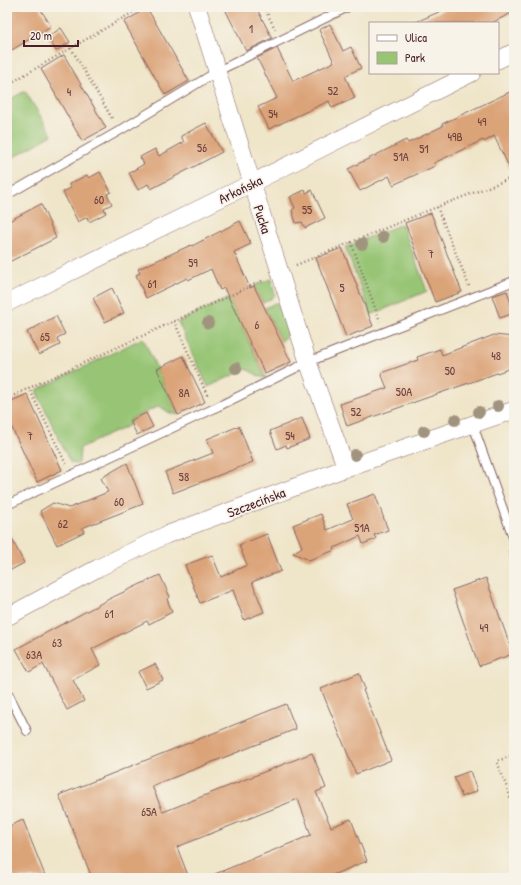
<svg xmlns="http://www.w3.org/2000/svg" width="521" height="885" viewBox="0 0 521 885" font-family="'Patrick Hand',sans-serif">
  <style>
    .green { fill: #97c574; stroke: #707250 }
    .building { fill: #dba378 }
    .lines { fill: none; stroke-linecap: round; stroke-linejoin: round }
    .service-casing { stroke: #846462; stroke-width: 10 }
    .minor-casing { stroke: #846462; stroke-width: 18 }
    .path { stroke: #846462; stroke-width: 2.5; stroke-dasharray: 1 3; stroke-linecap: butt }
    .service { stroke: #fff; stroke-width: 8 }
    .minor { stroke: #fff; stroke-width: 17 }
    .tree { fill: #a1947e }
    .labels { text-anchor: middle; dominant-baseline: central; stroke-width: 3.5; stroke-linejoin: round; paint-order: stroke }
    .number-label { font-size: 12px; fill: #6e403e }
    .street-label { font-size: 14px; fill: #4a1f2b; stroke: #f7f3e8 }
  </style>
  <rect width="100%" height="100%" fill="#f7f3e8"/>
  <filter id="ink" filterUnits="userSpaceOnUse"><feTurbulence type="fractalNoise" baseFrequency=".025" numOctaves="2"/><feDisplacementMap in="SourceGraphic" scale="8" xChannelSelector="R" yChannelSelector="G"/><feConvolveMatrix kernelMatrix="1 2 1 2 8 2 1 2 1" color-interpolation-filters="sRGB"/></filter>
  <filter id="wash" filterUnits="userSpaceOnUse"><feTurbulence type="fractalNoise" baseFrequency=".012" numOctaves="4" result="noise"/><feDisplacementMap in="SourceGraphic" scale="16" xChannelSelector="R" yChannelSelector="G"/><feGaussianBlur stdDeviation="0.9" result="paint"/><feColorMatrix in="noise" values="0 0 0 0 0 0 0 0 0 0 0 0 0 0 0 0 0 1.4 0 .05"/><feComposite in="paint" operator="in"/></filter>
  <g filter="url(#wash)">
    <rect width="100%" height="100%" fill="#efe5c9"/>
    <g class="green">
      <path d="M25,91L52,135L7,161V101Z"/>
      <path d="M402,224L427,291L371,315L345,247Z"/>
      <path d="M271,279L275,295L272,298L263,303L254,286Z"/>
      <path d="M229,298L266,378L261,377L246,369L208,387L178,322Z"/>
      <path d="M275,303L278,304L289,335L281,341L265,308Z"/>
      <path d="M143,338L178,415L170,413L159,406L130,420L131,424L130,425L80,448L79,463L74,464L70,462L37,393V390Z"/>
    </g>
    <g id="blocks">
      <g class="building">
        <path d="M7,7H39L51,26L7,53Z"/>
        <path d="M224,7H256L272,38L246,51Z"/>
        <path d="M450,7H514V12L491,23H414Z"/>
        <path d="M147,8L189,81L165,95L124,22Z"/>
        <path d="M330,24L343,51L351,47L361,68L345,76L355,98L332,108L329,101L269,129L258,107L277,98L257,58L277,48L293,81L334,62L319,30Z"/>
        <path d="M61,28L70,42L56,51L48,37Z"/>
        <path d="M64,55L106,128L82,141L41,69Z"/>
        <path d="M514,90V177L494,136L484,142L483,140L434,163L435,166L393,185L389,176L360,191L348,169L406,140L408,143L443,126L442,124Z"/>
        <path d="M206,123L222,152L151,189L148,184L138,190L129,173L144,164L140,157L155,149L159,156L184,142L181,136Z"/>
        <path d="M100,172L111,192L107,194L112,204L104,208L106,213L97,218L89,222L87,217L78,222L63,192L71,188L69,184L87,175L89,178Z"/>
        <path d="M305,190L306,193L312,190L325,218L305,228L302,222L296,223L292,210L295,208L290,197Z"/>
        <path d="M41,204L56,238L7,263V222Z"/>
        <path d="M431,213L462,292L435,302L405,223Z"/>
        <path d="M240,221L251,244L234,252L250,288L254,286L291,362L265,374L224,288L220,290L211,269L188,280L187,278L146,298L136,275L140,273L138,269L191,245L192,246Z"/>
        <path d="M342,248L373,326L346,337L316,258Z"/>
        <path d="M112,288L124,313L105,322L93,298Z"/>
        <path d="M507,291L514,313L500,318L492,296Z"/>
        <path d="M56,316L65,334L57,338L60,345L39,355L27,332Z"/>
        <path d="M494,335L514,337V367L347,426L340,404L387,388L381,373L418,360L417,357L440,349L442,355Z"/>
        <path d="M183,356L205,402L178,415L157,369Z"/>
        <path d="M27,394L62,470L37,482L7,417V403Z"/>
        <path d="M146,413L153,427L137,435L130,421Z"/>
        <path d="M302,418L310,439L287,448L286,445L277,449L270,431Z"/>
        <path d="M239,426L253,462L173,493L165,472L213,453L207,439Z"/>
        <path d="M127,463L143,504L82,528L84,532L57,545L40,511L53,503L69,508L108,492L101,478Z"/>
        <path d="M375,494L388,530L374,535L376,539L363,544L360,536L334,548L335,550L309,560L293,553L302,547L293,525L321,514L327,530L353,519L347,504Z"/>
        <path d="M7,529L24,563L7,572Z"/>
        <path d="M267,534L281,571L252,582L264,612L244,620L233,590L200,603L185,565L212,555L221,577L247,565L239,545Z"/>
        <path d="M160,575L170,597L167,599L172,612L149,624L147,621L92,649L100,665L73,680L84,701L67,710L43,664L29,672L16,649L111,598Z"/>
        <path d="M486,578L513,654L479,666L452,590Z"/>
        <path d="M155,664L163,680L146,688L138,672Z"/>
        <path d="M359,673L365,689L363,690L391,760L356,774L321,689Z"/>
        <path d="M286,704L296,729L152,786L163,812L312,753L326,788L316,792L331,827L351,819L367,861L325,878H205L311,835L298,799L177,847L189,878H92L59,795Z"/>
        <path d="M470,771L477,791L462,797L454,777Z"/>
        <path d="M23,820L46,878H7V827Z"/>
      </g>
    </g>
  </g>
  <g filter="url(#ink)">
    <use href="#blocks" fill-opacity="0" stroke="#846462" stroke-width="1"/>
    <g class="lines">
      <g class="service-casing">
        <g id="service">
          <path d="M7,195L119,131L218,71L348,7"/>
          <path d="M473,425L514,540"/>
          <path d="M7,505L213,409L308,362L514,281"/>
          <path d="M7,691L27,731"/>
        </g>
      </g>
      <g class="minor-casing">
        <g id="minor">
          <path d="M197,7L308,362L346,468"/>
          <path d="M498,60L514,52"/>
          <path d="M7,303L252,183L472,73"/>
          <path d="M7,617L98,568L166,535L346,468L514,410"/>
        </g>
      </g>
      <g class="path">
        <path d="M264,7L275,29"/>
        <path d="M71,48L113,120"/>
        <path d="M7,85L142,7"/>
        <path d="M351,242L380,321"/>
        <path d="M296,265L437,207"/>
        <path d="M469,286L437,207L514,177"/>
        <path d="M174,321L208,397"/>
        <path d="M7,399L29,388"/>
        <path d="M66,464L29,388L264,280"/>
        <path d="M509,551L514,566"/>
        <path d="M514,755L497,761L514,807"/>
      </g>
      <use href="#service" class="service"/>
      <use href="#minor" class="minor"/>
    </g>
    <g class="tree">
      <circle cx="383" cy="237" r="6"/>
      <circle cx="362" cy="244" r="6"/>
      <circle cx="208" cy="323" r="6"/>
      <circle cx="236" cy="368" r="6"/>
      <circle cx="498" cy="406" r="6"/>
      <circle cx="479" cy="412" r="6"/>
      <circle cx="455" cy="420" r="6"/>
      <circle cx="424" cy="431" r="6"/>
      <circle cx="355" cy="455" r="6"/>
    </g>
  </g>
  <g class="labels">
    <g class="number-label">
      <text x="251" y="28">1</text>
      <text x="333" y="90">52</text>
      <text x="69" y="91">4</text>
      <text x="273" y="113">54</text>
      <text x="482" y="121">49</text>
      <text x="455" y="136">49B</text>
      <text x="202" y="147">56</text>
      <text x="424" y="148">51</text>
      <text x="401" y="156">51A</text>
      <text x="99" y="199">60</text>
      <text x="307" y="209">55</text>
      <text x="431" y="253">7</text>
      <text x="193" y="262">59</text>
      <text x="152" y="283">61</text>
      <text x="342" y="287">5</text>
      <text x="257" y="324">6</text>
      <text x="45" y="336">65</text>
      <text x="496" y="355">48</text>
      <text x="450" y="370">50</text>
      <text x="404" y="391">50A</text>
      <text x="184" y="392">8A</text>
      <text x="356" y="411">52</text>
      <text x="30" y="435">7</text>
      <text x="290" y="435">54</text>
      <text x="184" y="476">58</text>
      <text x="119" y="501">60</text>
      <text x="63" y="523">62</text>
      <text x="362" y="527">51A</text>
      <text x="109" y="613">61</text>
      <text x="484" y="627">49</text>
      <text x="57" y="642">63</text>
      <text x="34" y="654">63A</text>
      <text x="149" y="811">65A</text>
    </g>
    <g class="street-label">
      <text transform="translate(240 189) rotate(-26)">Arkońska</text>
      <text transform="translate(263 219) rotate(72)">Pucka</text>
      <text transform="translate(256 502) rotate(-21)">Szczecińska</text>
    </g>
  </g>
  <rect width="521" height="885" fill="none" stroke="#f7f3e8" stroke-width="24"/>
  <rect x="369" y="22" width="130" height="52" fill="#f7f3e8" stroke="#b29e9c"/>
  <rect x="377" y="35" width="20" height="6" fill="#ffffff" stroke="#b29e9c"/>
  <text x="405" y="42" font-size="12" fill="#4a1f2b">Ulica</text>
  <rect x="377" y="52" width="20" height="12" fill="#97c574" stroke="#b29e9c"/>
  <text x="405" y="62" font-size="12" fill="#4a1f2b">Park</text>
  <path d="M24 40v6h54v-6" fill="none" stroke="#4a1f2b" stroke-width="2"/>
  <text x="30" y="40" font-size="12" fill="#4a1f2b" stroke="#f7f3e8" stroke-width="3" paint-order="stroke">20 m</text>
</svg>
